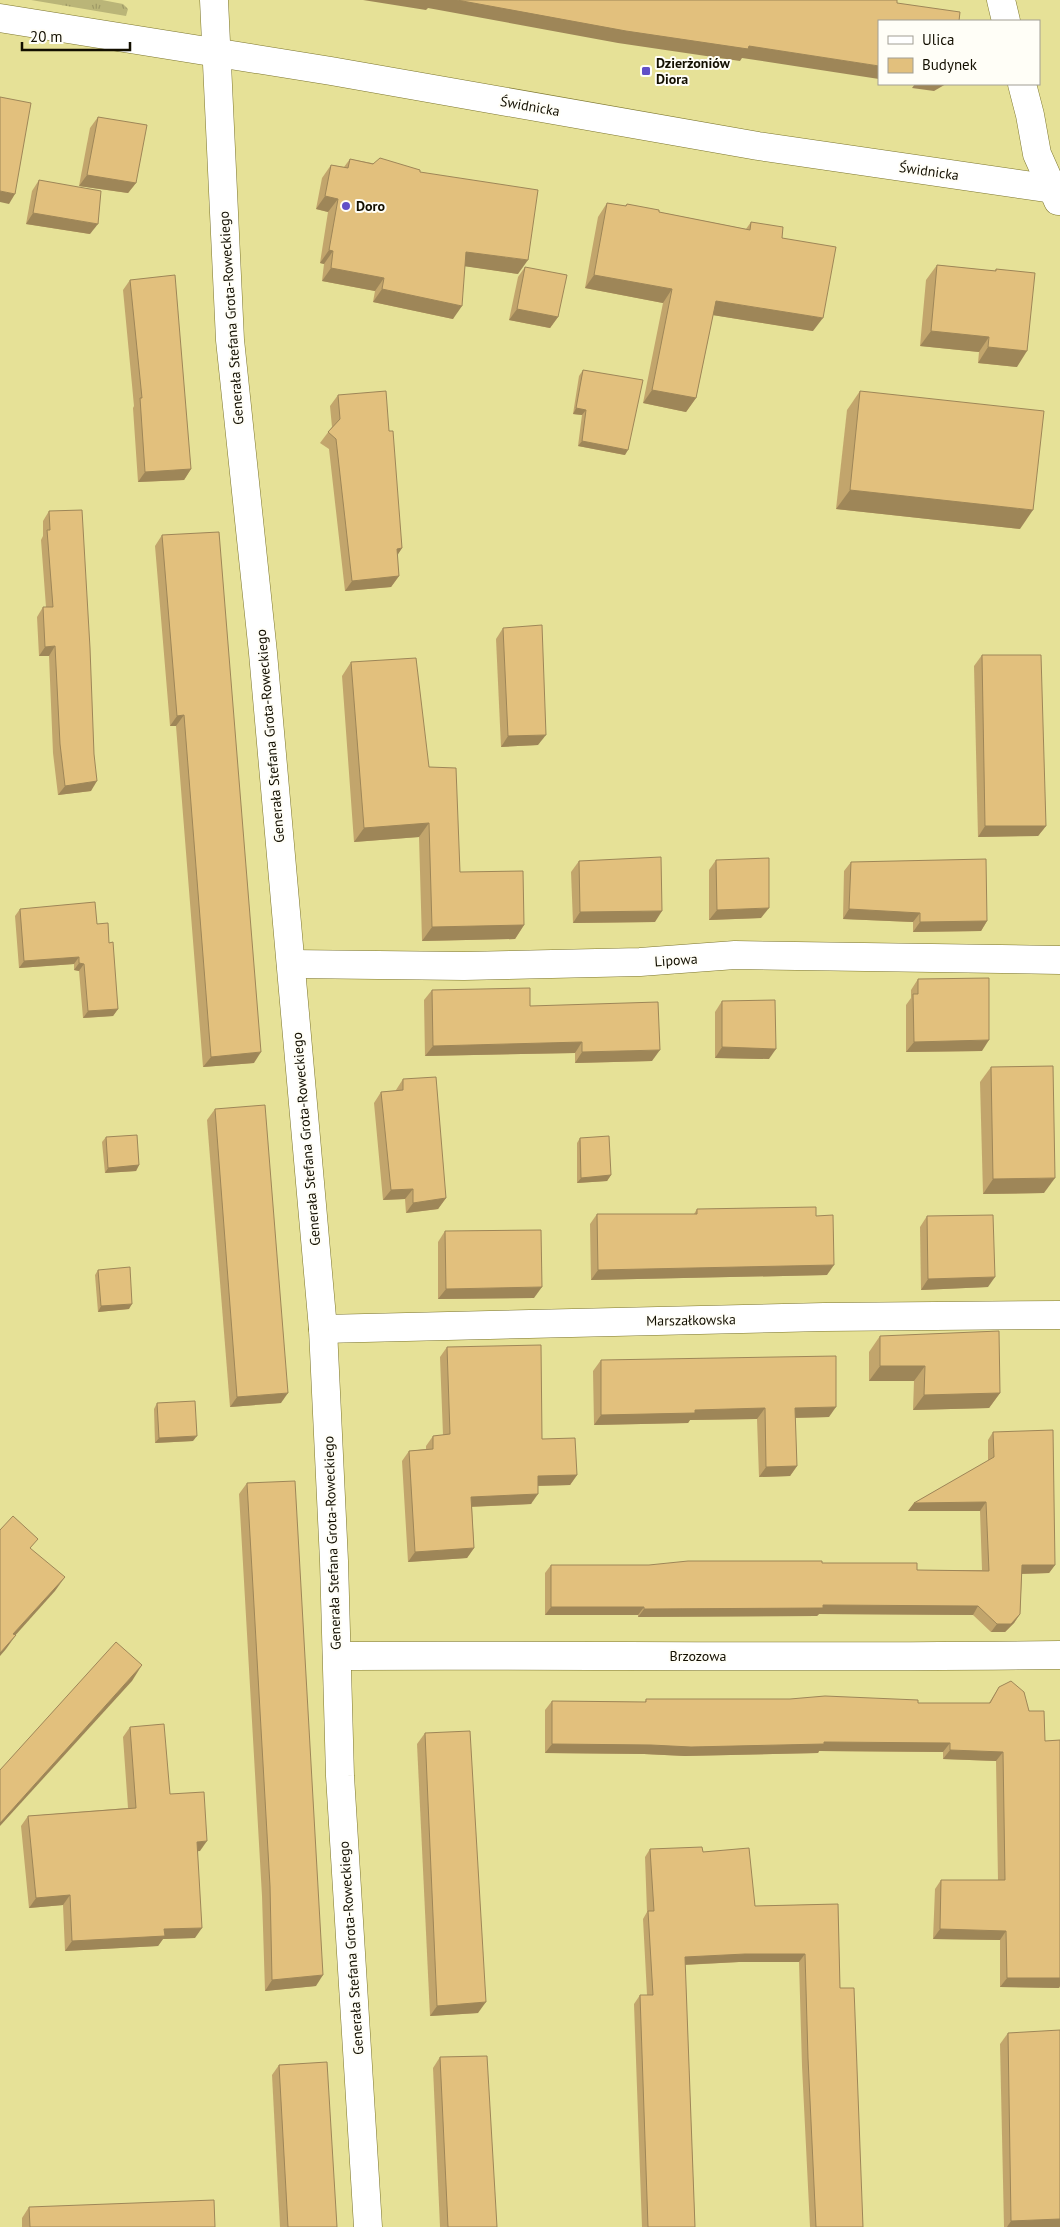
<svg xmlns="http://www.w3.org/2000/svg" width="1060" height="2227" viewBox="0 0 1060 2227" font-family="'PT Sans',sans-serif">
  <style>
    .grass { fill: url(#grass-tufts) }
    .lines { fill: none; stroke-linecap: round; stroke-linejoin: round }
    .minor-casing { stroke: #7c752d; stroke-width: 29 }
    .minor { stroke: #fff; stroke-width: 28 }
    .wall { fill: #c2a56c }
    .shaded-wall { fill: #9e8658 }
    .building { fill: #e2c07d; stroke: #9e8658 }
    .poi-dot { fill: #604fc7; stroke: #fffef7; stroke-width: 2 }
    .labels { text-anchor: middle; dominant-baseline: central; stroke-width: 4; stroke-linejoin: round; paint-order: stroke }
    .poi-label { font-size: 14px; font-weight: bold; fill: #130f00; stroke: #fffef7; text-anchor: start }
    .street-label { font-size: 14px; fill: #130f00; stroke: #fffef7 }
  </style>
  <defs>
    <pattern id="grass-tufts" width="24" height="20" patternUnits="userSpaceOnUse" patternTransform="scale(1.25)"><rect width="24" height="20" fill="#bab578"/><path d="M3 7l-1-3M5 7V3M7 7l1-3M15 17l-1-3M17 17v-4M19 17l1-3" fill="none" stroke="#9f9a66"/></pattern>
  </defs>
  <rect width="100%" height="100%" fill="#e6e197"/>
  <path class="grass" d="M31,0H102L123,4L128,9L126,16Z"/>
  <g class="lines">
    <g class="minor-casing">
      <g id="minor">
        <path d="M214,0L230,340L263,653L323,1329L334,1561L340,1776L368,2227"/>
        <path d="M1001,0L1006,21"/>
        <path d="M0,18L331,71L758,146L1060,190"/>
        <path d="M1022,84L1030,115L1037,154L1058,201"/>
        <path d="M291,964L464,966L640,962L735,955L1060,960"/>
        <path d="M323,1329L824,1317L1060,1315"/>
        <path d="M337,1656C578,1655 819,1658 1060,1655"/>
      </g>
    </g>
    <use href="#minor" class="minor"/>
  </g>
  <g class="wall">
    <path d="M98,117L136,183L128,193L79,186L90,128Z"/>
    <path d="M350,159L420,172L518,274L465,266L453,319L373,302L375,291L322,281L324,264L320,263L328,212L316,209L322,178L331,165L344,167Z"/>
    <path d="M39,180L90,234L26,224L32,191Z"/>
    <path d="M607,203L625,206L627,204L659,212L746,229L751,222L782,238L813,331L713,315L696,398L686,412L643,403L663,303L585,288L598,217Z"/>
    <path d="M937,265L995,271L996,269L1017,367L978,363L979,352L920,346L926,280Z"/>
    <path d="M525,267L558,317L550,328L509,320L518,277Z"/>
    <path d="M130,280L191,469L184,480L138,482L133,408L134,406L123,290Z"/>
    <path d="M583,370L625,455L578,446L582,415L573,414L579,376Z"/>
    <path d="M860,391L1020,529L836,509L847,410Z"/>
    <path d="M338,395L389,431L402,548L397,555L399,576L391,587L345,591L329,449L320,443L332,427L330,406Z"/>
    <path d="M49,511L91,791L58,795L53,753L49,656H39L37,617L43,607H46L41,540L43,536V521Z"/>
    <path d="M162,535L254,1063L203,1067L176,726H170L155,546Z"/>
    <path d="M503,628L538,745L501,747L496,639Z"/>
    <path d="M982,655L1046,826L1038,836L978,837L974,666Z"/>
    <path d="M351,662L429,767L460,872L524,925L515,939L422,941L419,837L354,842L342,676Z"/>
    <path d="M716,860L761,918L709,920V870Z"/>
    <path d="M579,861L655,922L573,923L571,872Z"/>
    <path d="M851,862L987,921L981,931L913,932V922L843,919L844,871Z"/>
    <path d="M20,909L97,924L109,943L118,1009L113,1016L83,1018L79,971L74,970V964L19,968L15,916Z"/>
    <path d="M918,979L982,1051L906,1052V1005L911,998V990Z"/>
    <path d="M432,990L530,1006L652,1061L575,1063V1053L425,1056L424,1000Z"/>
    <path d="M722,1001L769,1059L715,1058V1012Z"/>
    <path d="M991,1067L1044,1193L983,1194L980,1082Z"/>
    <path d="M403,1079L446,1198L438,1209L406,1213L405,1199L383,1200L374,1103L381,1092L396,1091V1090Z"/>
    <path d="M215,1109L281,1403L230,1407L207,1120Z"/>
    <path d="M106,1137L139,1165L136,1171L105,1173L102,1142Z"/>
    <path d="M580,1138L611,1175L607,1181L577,1183V1143Z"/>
    <path d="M697,1209L816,1216L827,1275L591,1280L590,1224L597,1214H694Z"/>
    <path d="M927,1216L988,1287L921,1290L920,1227Z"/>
    <path d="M445,1231L534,1298L438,1299V1242Z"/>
    <path d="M98,1270L129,1309L98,1312L95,1275Z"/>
    <path d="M880,1336L1000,1393L989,1408L913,1410L914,1381H869V1352Z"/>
    <path d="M447,1347L542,1439L577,1475L570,1485L538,1486L531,1504L472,1507L474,1548L467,1558L408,1562L402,1461L409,1451L426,1449V1446L433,1436L443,1435L440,1357Z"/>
    <path d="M601,1360L829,1417L795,1418L797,1466L790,1476L759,1477L757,1419L690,1420L688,1423L594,1425L593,1371Z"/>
    <path d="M157,1403L193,1441L155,1443L154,1409Z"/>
    <path d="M993,1432L1055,1565L1049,1573L1022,1574L1020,1614L1014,1623L1005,1632H991L973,1615L819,1614L817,1616L638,1617V1615H545V1573L551,1565H649L822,1563L917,1570H982L980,1511H908L914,1503L988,1461V1440Z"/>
    <path d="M247,1483L316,1986L265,1991L262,1896L239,1494Z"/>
    <path d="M999,1687L1029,1711L1045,1741L1060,1740V1986L1059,1988L1000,1987V1940L933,1939L935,1889L941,1880H998L996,1761L943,1759V1752L819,1751L818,1753L685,1756L644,1754L545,1753V1710L552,1701L645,1702L646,1699L918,1703H989Z"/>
    <path d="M130,1727L170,1794L200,1851H198L195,1938L163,1939L158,1946L65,1951L63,1905L29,1908L21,1826L28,1816L128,1808L123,1737Z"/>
    <path d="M425,1733L478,2013L430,2016L417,1744Z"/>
    <path d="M650,1849L703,1852L755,1906L838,1904L840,1988L863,2227H810L802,2066L799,1962H739L685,1965L695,2227H642L634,2004L640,1995H647L643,1919L647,1912L645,1857Z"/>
    <path d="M1008,2033L1060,2227H1004L1000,2044Z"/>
    <path d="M440,2057L497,2227H440L433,2068Z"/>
    <path d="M279,2065L337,2227H280L272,2075Z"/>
    <path d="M29,2207L215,2227H22V2218Z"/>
  </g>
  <g class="shaded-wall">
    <path d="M363,0H457L879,66V79L742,58L740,61L618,43L428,8L426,10Z"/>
    <path d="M915,84H946L934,91L912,88Z"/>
    <path d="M87,175L136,183L128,193L79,186Z"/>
    <path d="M0,191L15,194L9,204L0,202Z"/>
    <path d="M325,196L338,199L328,212L316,209Z"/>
    <path d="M33,213L98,224L90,234L26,224Z"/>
    <path d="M329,250L333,251L324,264L320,263Z"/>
    <path d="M466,252L528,260L518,274L456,265Z"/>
    <path d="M331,268L384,278L375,291L322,281Z"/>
    <path d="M594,275L672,289L663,303L585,288Z"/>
    <path d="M382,289L462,306L453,319L373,302Z"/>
    <path d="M716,301L823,318L813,331L706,314Z"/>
    <path d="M517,309L558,317L550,328L509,320Z"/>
    <path d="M931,331L989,337L979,352L920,346Z"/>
    <path d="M988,347L1027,351L1017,367L978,363Z"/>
    <path d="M652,390L696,398L686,412L643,403Z"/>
    <path d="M576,408L586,410L582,415L573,414Z"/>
    <path d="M582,441L628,450L625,455L578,446Z"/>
    <path d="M191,469L184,480L138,482L145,472Z"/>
    <path d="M850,490L1033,510L1020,529L836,509Z"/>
    <path d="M402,548L395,559L397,549Z"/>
    <path d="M399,576L391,587L345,591L352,581Z"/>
    <path d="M55,646L49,656H39L45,647Z"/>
    <path d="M184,715L176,726H170L177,716Z"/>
    <path d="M546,735L538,745L501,747L508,736Z"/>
    <path d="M97,781L91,791L58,795L65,786Z"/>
    <path d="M429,823L419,837L354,842L364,828Z"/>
    <path d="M985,826H1046L1038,836L978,837Z"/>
    <path d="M769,908L761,918L709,920L717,910Z"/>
    <path d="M849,909L920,913L913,922L843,919Z"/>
    <path d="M662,911L655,922L573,923L580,912Z"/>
    <path d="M987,921L981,931L913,932L920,922Z"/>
    <path d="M524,925L515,939L422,941L432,927Z"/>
    <path d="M79,957L74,964L19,968L24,961Z"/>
    <path d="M79,963L84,964L79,971L74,970Z"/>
    <path d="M118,1009L113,1016L83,1018L88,1011Z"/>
    <path d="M989,1040L982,1051L906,1052L914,1042Z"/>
    <path d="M582,1042L575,1053L425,1056L433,1046Z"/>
    <path d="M722,1047L776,1049L769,1059L715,1058Z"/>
    <path d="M660,1050L652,1061L575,1063L582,1052Z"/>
    <path d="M261,1052L254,1063L203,1067L211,1057Z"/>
    <path d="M139,1165L136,1171L105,1173L108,1168Z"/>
    <path d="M611,1175L607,1181L577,1183L581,1178Z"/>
    <path d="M1055,1178L1044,1193L983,1194L993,1179Z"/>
    <path d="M413,1189L405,1199L383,1200L391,1190Z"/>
    <path d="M446,1198L438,1209L406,1213L413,1203Z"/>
    <path d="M834,1265L827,1275L591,1280L598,1270Z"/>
    <path d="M995,1277L988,1287L921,1290L928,1279Z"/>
    <path d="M542,1287L534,1298L438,1299L446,1289Z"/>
    <path d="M132,1304L129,1309L98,1312L101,1306Z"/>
    <path d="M880,1366H925L914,1381H869Z"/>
    <path d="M288,1393L281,1403L230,1407L237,1397Z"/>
    <path d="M1000,1393L989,1408L913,1410L924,1395Z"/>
    <path d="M836,1407L829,1417L788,1418L795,1408Z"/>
    <path d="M765,1408L757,1419L690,1420L688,1423L594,1425L601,1415L695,1410Z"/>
    <path d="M197,1436L193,1441L155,1443L159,1438Z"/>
    <path d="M797,1466L790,1476L759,1477L766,1467Z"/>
    <path d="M577,1475L570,1485L531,1486L538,1476Z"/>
    <path d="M538,1494L531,1504L464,1507L471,1497Z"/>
    <path d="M986,1502L980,1511H908L914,1503Z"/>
    <path d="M474,1548L467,1558L408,1562L415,1552Z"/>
    <path d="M1022,1565H1055L1049,1573L1016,1574Z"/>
    <path d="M65,1577L55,1591L4,1648L13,1634Z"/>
    <path d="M823,1605L978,1606L973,1615L819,1614L817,1616L638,1617L644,1609Z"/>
    <path d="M551,1607H644L638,1615H545Z"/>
    <path d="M1020,1614L1014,1623L1005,1632H991L997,1624Z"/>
    <path d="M16,1635L6,1649L0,1656V1653Z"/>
    <path d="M142,1665L132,1681L0,1826V1823Z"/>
    <path d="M824,1742L950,1743L943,1752L819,1751L818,1753L685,1756L644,1754L545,1753L552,1744Z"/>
    <path d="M950,1750L1003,1752L996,1761L943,1759Z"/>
    <path d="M207,1841L200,1851L191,1852L197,1842Z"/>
    <path d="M70,1895L63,1905L29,1908L36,1898Z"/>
    <path d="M202,1928L195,1938L163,1939L158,1946L65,1951L72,1941L164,1929Z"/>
    <path d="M940,1929L1006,1931L1000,1940L933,1939Z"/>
    <path d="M745,1954H805L799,1962H739L679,1965L685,1957Z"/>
    <path d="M323,1975L316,1986L265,1991L272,1980Z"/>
    <path d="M1007,1978H1060V1986L1059,1988L1000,1987Z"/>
    <path d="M486,2002L478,2013L430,2016L437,2006Z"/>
    <path d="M1060,2219V2227H1007L1011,2221Z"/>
  </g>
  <g class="building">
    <path d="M457,0H897V3L960,12L959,21H879V66L749,46L748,49L626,31Z"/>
    <path d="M0,97L31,103L15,194L0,191Z"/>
    <path d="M98,117L147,125L136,183L87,175Z"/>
    <path d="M380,158L420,170V172L538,190L528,260L466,252L462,306L382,289L384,278L331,268L333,251L329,250L338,199L325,196L331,165L348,168L350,159L373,164Z"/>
    <path d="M39,180L101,191L98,224L33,213Z"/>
    <path d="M607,203L626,206L627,204L659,210V212L750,230L751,222L783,227L782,238L836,247L823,318L716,301L696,398L652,390L672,289L594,275Z"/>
    <path d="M937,265L996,271V269L1035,273L1027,351L988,347L989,337L931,331Z"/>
    <path d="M525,267L567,275L558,317L517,309Z"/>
    <path d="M175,275L191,469L145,472L140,398H142L130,280Z"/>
    <path d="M583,370L643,380L628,450L582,441L586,410L576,408Z"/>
    <path d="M386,391L389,431H393L402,548L397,549L399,576L352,581L336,439L328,432L340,419L338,395Z"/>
    <path d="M860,391L1044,411L1033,510L850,490Z"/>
    <path d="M82,510L90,648L94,754L97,781L65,786L60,744L55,646L45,647L43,607H53L47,530H50L49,511Z"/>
    <path d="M219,532L261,1052L211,1057L184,715L177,716L162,535Z"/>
    <path d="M542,625L546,735L508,736L503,628Z"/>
    <path d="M982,655H1041L1046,826H985Z"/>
    <path d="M416,658L429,767L456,768L460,872L523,871L524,925L432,927L429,823L364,828L351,662Z"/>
    <path d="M661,857L662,911L580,912L579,861Z"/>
    <path d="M769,858V908L717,910L716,860Z"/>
    <path d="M986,859L987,921L920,922V913L849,909L851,862Z"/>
    <path d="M95,902L97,924L108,923L109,943L113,942L118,1009L88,1011L84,964L79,963V957L24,961L20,909Z"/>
    <path d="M989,978V1040L914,1042L913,994H918V979Z"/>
    <path d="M530,988V1006L658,1002L660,1050L582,1052V1042L433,1046L432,990Z"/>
    <path d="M775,1000L776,1049L722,1047V1001Z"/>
    <path d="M1053,1066L1055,1178L993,1179L991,1067Z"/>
    <path d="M436,1077L446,1198L413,1203V1189L391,1190L381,1092L403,1090V1079Z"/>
    <path d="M265,1105L288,1393L237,1397L215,1109Z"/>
    <path d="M137,1135L139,1165L108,1168L106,1137Z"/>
    <path d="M609,1136L611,1175L581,1178L580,1138Z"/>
    <path d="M816,1207V1216L833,1215L834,1265L598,1270L597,1214H697V1209Z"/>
    <path d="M993,1215L995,1277L928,1279L927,1216Z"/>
    <path d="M541,1230L542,1287L446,1289L445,1231Z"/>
    <path d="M130,1267L132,1304L101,1306L98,1270Z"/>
    <path d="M999,1331L1000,1393L924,1395L925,1366H880V1336Z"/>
    <path d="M541,1345L542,1439L575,1438L577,1475L538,1476V1494L471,1497L474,1548L415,1552L409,1451L433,1449V1436L450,1434L447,1347Z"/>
    <path d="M836,1356V1407L795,1408L797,1466L766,1467L765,1408L695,1410V1413L601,1415V1360Z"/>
    <path d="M195,1401L197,1436L159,1438L157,1403Z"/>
    <path d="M1053,1430L1055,1565H1022L1020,1614L1011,1624H997L978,1606L823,1605V1608L644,1609V1607H551V1565H649L688,1561H822V1563H917V1570L989,1571L986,1502L914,1503L994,1457L993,1432Z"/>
    <path d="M295,1481L323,1975L272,1980L270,1886L247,1483Z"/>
    <path d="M13,1516L38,1539L30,1548L65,1577L13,1634L16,1635L0,1653V1530Z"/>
    <path d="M116,1642L142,1665L0,1823V1770Z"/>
    <path d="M1011,1681L1024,1692L1029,1711H1044L1045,1741L1060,1740V1978H1007L1006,1931L940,1929L941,1880H1005L1003,1752L950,1750V1743L824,1742V1744L691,1747L651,1745L552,1744V1701L646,1702V1699H790L825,1696L918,1700V1703H990L999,1687Z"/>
    <path d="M164,1724L170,1794L204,1792L207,1841L197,1842L202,1928L164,1929L165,1936L72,1941L70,1895L36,1898L28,1816L136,1808L130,1727Z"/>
    <path d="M470,1731L486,2002L437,2006L425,1733Z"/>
    <path d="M702,1847L703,1852L749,1848L755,1906L838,1904L840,1988H854L863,2227H816L808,2058L805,1954H745L685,1957L695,2227H648L640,1995H653L648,1911H654L650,1849Z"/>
    <path d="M1060,2030V2219L1011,2221L1008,2033Z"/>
    <path d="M487,2056L497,2227H448L440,2057Z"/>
    <path d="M327,2062L337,2227H288L279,2065Z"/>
    <path d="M214,2200L215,2227H30L29,2207Z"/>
  </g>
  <g class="poi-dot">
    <rect x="641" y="66" width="10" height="10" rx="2.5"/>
    <circle cx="346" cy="206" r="5"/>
  </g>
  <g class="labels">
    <g class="poi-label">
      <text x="656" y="63">Dzierżoniów<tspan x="656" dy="16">Diora</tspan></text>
      <text x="356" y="206">Doro</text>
    </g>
    <g class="street-label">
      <text transform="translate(530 106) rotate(10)">Świdnicka</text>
      <text transform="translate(929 171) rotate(8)">Świdnicka</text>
      <text transform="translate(231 318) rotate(-94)">Generała Stefana Grota-Roweckiego</text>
      <text transform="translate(270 736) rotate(-95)">Generała Stefana Grota-Roweckiego</text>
      <text transform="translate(676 960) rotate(-4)">Lipowa</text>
      <text transform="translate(306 1139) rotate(-95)">Generała Stefana Grota-Roweckiego</text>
      <text transform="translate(691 1320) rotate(-1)">Marszałkowska</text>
      <text transform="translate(332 1543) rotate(-92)">Generała Stefana Grota-Roweckiego</text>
      <text x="698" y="1656">Brzozowa</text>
      <text transform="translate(351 1948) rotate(-94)">Generała Stefana Grota-Roweckiego</text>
    </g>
  </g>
  <rect x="878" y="20" width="162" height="65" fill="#fffef7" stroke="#a19e94"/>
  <rect x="888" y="36" width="25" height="8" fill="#ffffff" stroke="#a19e94"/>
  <text x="922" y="45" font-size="15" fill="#130f00">Ulica</text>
  <rect x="888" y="58" width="25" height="15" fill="#e2c07d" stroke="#a19e94"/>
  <text x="922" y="70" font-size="15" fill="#130f00">Budynek</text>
  <path d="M22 42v8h108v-8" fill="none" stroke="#130f00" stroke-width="2.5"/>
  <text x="30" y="42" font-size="15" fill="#130f00" stroke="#fffef7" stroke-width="4" paint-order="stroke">20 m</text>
</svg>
